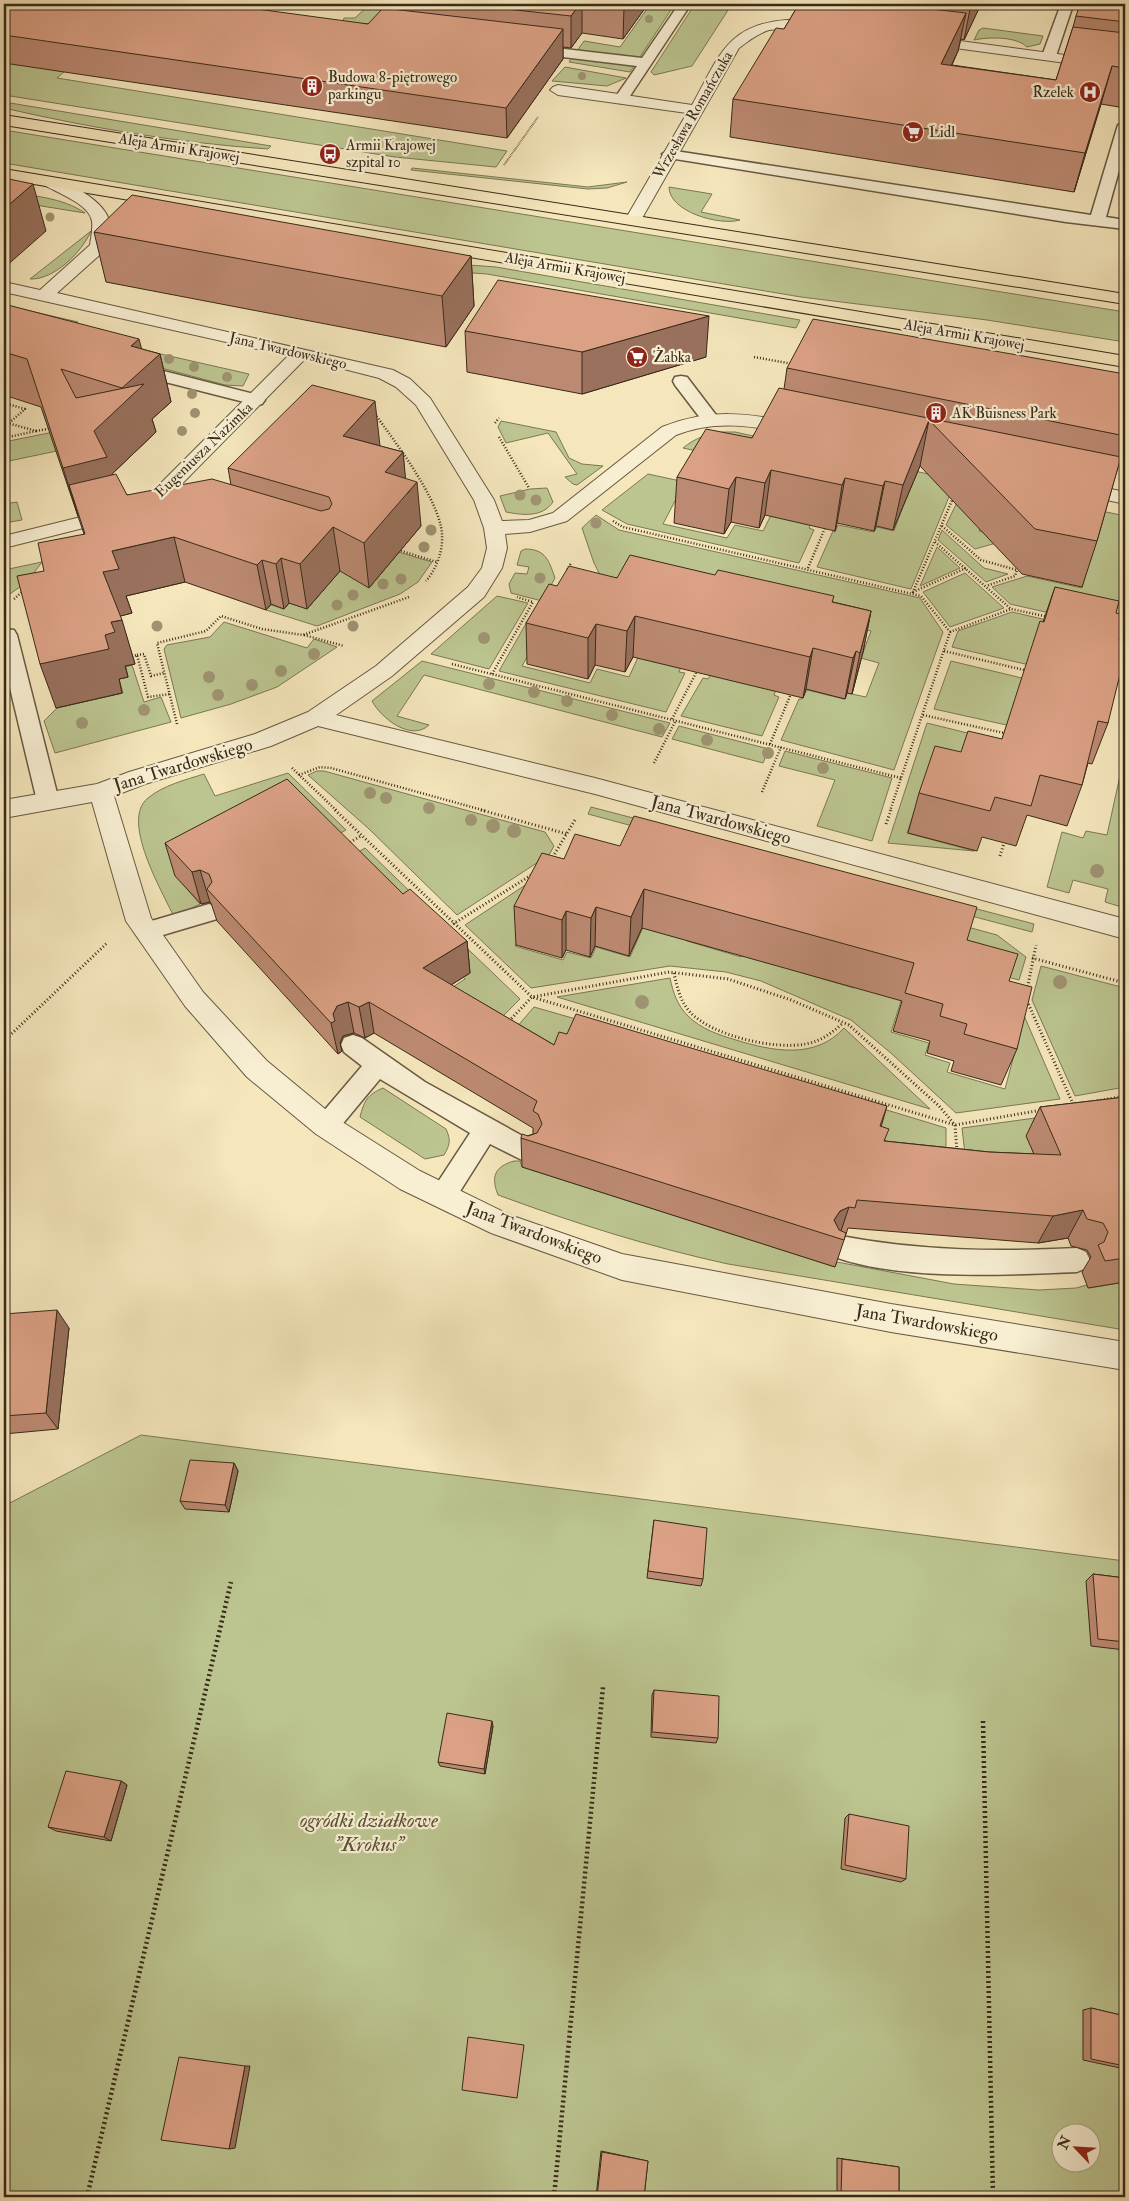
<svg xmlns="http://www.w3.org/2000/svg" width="1129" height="2201" viewBox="0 0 1129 2201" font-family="'IM FELL Double Pica',serif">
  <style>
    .green { fill: #bcc590; stroke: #7a7854; fill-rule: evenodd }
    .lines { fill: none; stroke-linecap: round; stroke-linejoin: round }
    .lane-casing { stroke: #675941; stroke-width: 3 }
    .street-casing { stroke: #675941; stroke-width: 2 }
    .primary-casing { stroke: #382a18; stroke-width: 2 }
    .path-far3 { stroke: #382a18; stroke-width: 2; stroke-dasharray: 0.5 1; stroke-linecap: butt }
    .path-far2 { stroke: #382a18; stroke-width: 2.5; stroke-dasharray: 1 2; stroke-linecap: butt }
    .path-far1 { stroke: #382a18; stroke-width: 3; stroke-dasharray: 1 2.5; stroke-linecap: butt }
    .path { stroke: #382a18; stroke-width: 4.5; stroke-dasharray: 2 3; stroke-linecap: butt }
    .lane { fill: #f8efd3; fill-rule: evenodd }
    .street { fill: #f8efd3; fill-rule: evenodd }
    .primary { fill: #f5e6bc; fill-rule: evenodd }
    .tree { fill: #9f9472 }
    .wall { fill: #bc8a72; stroke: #382a18 }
    .shaded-wall { fill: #99715d; stroke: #382a18 }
    .building { fill: #dba185; stroke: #382a18 }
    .labels { text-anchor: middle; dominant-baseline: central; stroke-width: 4.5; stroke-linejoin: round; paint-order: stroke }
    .far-poi-label { font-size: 15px; fill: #382a18; stroke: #f8efd3; text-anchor: start }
    .far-street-label { font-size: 15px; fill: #382a18; stroke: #f8efd3 }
    .street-label { font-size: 18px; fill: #382a18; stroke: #f8efd3 }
    .near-park-label { font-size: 21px; font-style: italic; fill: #595136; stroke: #f8efd3 }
  </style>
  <rect width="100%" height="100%" fill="#f5e6bc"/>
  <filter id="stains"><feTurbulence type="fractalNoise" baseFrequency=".004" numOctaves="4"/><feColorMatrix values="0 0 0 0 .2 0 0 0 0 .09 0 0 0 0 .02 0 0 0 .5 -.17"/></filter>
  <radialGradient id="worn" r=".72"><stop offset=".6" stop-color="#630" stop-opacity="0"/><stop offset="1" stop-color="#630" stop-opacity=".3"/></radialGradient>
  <g class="green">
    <path d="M370,4H400L398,21L340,29L344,18H355Z"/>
    <path d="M624,4H675L630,72L569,62L584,41L620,47L647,9L623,6Z"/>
    <path d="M695,4H732L692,66L654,75L651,72Z"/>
    <path d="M983,28L1043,36L1040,44L1027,47C1016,36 988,37 974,40L979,30Z"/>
    <path d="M4,30L79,59L57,78L507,151L496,167L395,157L4,95Z"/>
    <path d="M565,67L626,78L607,86L552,81Z"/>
    <path d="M4,102L271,146L268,149C179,143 91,128 4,108Z"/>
    <path d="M4,130L1125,312V342L987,320L801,297L4,163Z"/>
    <path d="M412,168L588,187L627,182L607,188L588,189L411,170Z"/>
    <path d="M669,187L712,194L701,212L740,220C720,226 669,212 669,187Z"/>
    <path d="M4,191C31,196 62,197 85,213L4,200Z"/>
    <path d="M91,231C82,252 54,280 30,279Z"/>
    <path d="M469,265L496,267L800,320L796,328L487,274L389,267Z"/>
    <path d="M4,305L78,322L68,333L249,374L243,386L225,385L4,326Z"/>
    <path d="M501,421L556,432L569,458L582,464L603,466L577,485L573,484L565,477L577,474L548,433L506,443L498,427Z"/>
    <path d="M103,422L76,447L4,462V442Z"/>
    <path d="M723,432H735L956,480L911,589L817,567L833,531L835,532L838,525L874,532L877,527L894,531L905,501L756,464L683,448C695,438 707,434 723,432Z"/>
    <path d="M648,474L685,482L663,524L727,538L735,525L763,531L773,511L812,520L809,528L814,530L799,563L627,524L602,510Z"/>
    <path d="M967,482L1125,516V630L1010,604L992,587L1027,576L1082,588L1098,531L991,498L979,531L1014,538L975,549L946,525Z"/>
    <path d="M547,488L553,502C542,518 522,515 506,512L500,496L530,489Z"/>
    <path d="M17,502L22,520L4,523V504Z"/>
    <path d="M234,503L432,562L418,582L400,594L317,626L266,610L271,605L284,609L289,603L308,609Z"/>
    <path d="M596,515L619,530L920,598L943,632L894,770L781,740L799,699H802L807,690L844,699L847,693L866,697L879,663L861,658L871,631L639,577L605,585L594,563L582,528Z"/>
    <path d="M942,530L984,568L1008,574L986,582L938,540Z"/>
    <path d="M937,547L960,568L920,586Z"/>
    <path d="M525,549C546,549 549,561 555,578L542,601L511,593L509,584L515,573L527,574L529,567L517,565L521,551Z"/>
    <path d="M42,562L27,582L4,598V570Z"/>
    <path d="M965,573L1004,608L950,627L923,592Z"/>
    <path d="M497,596L528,603L489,669L431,654Z"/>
    <path d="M1012,612L1125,638V659L1102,654L1025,664L952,647L958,631Z"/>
    <path d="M528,620L545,625L522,666L590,683L597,669L629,677L640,653L682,664L679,672L685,673L666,712L499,671Z"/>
    <path d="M224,622L307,648L314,639L337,647L277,687L231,704L181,718L164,649L167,645L210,637Z"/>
    <path d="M422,661L670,723L662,737L424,675L397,716L429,725C411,742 381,718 372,701Z"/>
    <path d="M951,661L1026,679L1011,726L934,709Z"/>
    <path d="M132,665L144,702L161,697L171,722L55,753L44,721L57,708L123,693L119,679L128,677L126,667Z"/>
    <path d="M713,671L777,687L774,695L779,697L762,736L681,716L703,678L708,679Z"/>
    <path d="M927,723L1008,743L923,786L907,833L974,851L888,843Z"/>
    <path d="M679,726L769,749L763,763L672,739Z"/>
    <path d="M785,751L892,778L872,841L817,826L835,780L779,766Z"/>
    <path d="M1125,753V908L1105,902L1108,889L1073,880L1069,893L1047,887L1062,832L1083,838L1086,831L1107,835Z"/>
    <path d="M317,771H324L545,832L554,846L549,855L457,915L368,828L308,775Z"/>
    <path d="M288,773L346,830L324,842L294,812L175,875L200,904L174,917C162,891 120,820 148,798C164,785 185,780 204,774L215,796Z"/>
    <path d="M591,807L748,848L744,856L588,814Z"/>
    <path d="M365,848L428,909L345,860Z"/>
    <path d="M548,870L542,892L515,946L563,960L567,952L591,958L596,947L630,957L644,925L688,938L687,941L741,957L743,954L799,969V972L854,988L856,984L902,998L891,1032L929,1043L925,1055L950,1063L947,1072L1005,1089L1022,1025L1016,997L1060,1099L956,1113L892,1054L851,1020L761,981L726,972L670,966L531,988L465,925Z"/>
    <path d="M867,880L1034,924L1032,932L865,888Z"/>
    <path d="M872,901L997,935L1026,957L1019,980L981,970Z"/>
    <path d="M448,930L520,999L487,1032L441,995L465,979L429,942Z"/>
    <path d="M1041,966L1125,988V1087L1075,1096L1032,1000Z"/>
    <path d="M670,978C673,992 677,1005 688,1016C701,1029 719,1035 736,1040C772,1051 815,1060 844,1028L930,1109L557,997Z"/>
    <path d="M534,1007L642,1038L566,1062L504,1042Z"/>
    <path d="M383,1088L446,1129C451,1140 450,1145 444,1155L425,1159L360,1117C364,1101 367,1095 383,1088Z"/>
    <path d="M824,1091L946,1128V1176L888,1170Z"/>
    <path d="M1079,1112L1031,1146L1041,1174L968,1180L962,1128Z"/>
    <path d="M514,1161H520L522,1167L835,1267L837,1262L954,1284L1039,1290L1076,1288L1087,1285L1089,1288L1125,1282V1330L728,1264C650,1247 574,1223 498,1195C491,1177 494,1167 514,1161Z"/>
    <path d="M141,1435L1125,1561V2197H4V1506ZM1062,2134H1092V2164H1062Z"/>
  </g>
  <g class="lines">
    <g class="lane-casing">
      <g id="lane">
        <path d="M679,4H691L626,102H616L614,99L637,66L530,53L523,49L530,45L642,58Z"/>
        <path d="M1061,4L1073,5L1056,56L1054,59H1044L1042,56Z"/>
        <path d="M1125,121V149L1106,217L1125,220V229L1066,222L669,158L662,154L669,150L1091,215L1118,125Z"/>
        <path d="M132,363L262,396L265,400L262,404L256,405L126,372L124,368L126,364Z"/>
        <path d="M681,376L687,377L716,415L719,419L716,423H704L675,385L673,381L675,377Z"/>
        <path d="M4,629L14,630L17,635L59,801L56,806L48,809L40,806L37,801L4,663Z"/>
        <path d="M209,904L217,907L220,913L217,919L146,940L138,937L134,931L138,925Z"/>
        <path d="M353,1035L362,1038L425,1082L537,1144L541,1152L537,1160L528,1163L490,1144L452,1204L443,1207L434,1204L430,1196L434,1188L470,1133L380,1079L335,1133L326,1137L317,1133L313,1126L317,1119L362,1066L344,1052L341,1045L344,1038Z"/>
        <path d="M841,1236C919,1251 997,1252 1077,1248L1086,1252L1090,1260L1086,1268L1077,1272C1006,1275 899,1281 832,1256L828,1248L832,1240Z"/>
      </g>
    </g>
    <g class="street-casing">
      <g id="street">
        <path d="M787,20L824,23L831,27C826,34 783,27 769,30C757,34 748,41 739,48L641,220L639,224H627L625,220L687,113L558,95L550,90L553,87L558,85L692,105C718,59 726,24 787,20Z"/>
        <path d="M923,36L1125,63V71L918,43L916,40L918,37Z"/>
        <path d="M50,177C69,182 103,200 109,220C110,225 109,231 108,236L126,227H138L140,231L138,235L104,251L57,293L393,370L410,379L430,398L494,500L502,521L529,520L553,513L662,427C710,408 747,413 796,423L803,425L806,429L803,433L796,435C755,426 716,419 676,435L567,521L530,532L505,534L507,548L502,568L484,597L392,676L336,715L595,778L1125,919V939L595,794L318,726L271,746L145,784L114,796L151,918L203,992L267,1061L336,1118L420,1171L510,1215L622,1254L891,1304L1125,1342V1370L891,1332L622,1280L491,1233L400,1189L316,1134L247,1077L185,1006L126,921L92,802L4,818V800L97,784L129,772L255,734L308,712L376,666L468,587L482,568L487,548L484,528L474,500L416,405L396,387L379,378L305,359L165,501L143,513L4,548V536L129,505L151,493L288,356L4,292V282L40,290L90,245C91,238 93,229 92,221C89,204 58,193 44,185L42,182L44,179Z"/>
        <path d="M1073,481L1125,492V504L1066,491L1063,487L1066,483Z"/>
      </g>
    </g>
    <g class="primary-casing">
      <g id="primary">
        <path d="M4,115L1125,294V304L4,125Z"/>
        <path d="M4,169L1125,356V367L4,179Z"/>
      </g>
    </g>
    <path class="path-far3" d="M504,165L538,117"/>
    <g class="path-far2">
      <path d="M754,357L793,364"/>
      <path d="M4,403L25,409L9,423"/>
      <path d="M375,414C396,443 434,493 441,527C445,546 438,567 426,581"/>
      <path d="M4,422L36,431L4,438"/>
      <path d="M495,423L499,418"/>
      <path d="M36,431L53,428"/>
      <path d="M499,437L529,488"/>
      <path d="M953,498L913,592L966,568"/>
      <path d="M613,521L623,527L921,596L950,632L890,811"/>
      <path d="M942,526L981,560L1017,570L1015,576L986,586"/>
      <path d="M935,542L1011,609L1049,617"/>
      <path d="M398,550L437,562"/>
      <path d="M808,568L825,528"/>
      <path d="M567,570L571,563"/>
      <path d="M14,599L24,590"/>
      <path d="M950,632L1011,609"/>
      <path d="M1118,632L1125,633"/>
      <path d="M304,635L344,646"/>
      <path d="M944,651L1024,670"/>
      <path d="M137,655L144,654L151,676L164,673"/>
      <path d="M132,656L137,655L148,697L170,694"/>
      <path d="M452,664L901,778"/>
      <path d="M492,674L533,602L517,597"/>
      <path d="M923,715L1004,733"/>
      <path d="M672,719L696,673"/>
      <path d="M177,724L157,643L206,631L221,616L262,629L303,635L409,597"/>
      <path d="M770,744L790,696"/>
      <path d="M654,763L676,720"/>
      <path d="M292,768L337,811"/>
      <path d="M299,775L320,767L331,768L486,811"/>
      <path d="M762,792L781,747"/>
    </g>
    <g class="path-far1">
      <path d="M335,810L532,997L955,1125L1042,1110"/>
      <path d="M481,810L567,834"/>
      <path d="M886,824L891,810"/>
      <path d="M347,844L361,836"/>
      <path d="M1000,856L1004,843"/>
      <path d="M551,860L575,820"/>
      <path d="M453,924L533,874"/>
      <path d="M1032,958L1125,983"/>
      <path d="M674,973C677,987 680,1001 690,1012C712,1036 775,1050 806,1044C821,1041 832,1033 843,1023"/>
      <path d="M1027,990L1036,945"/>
      <path d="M1027,1001L1073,1104"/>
      <path d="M509,1021L532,997L669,972L728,979L791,1000L849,1025L939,1106L955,1125L957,1152"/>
      <path d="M4,1041L107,943"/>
      <path d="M1097,1101L1125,1096"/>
    </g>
    <g class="path">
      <path d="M983,1721L993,2197"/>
      <path d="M87,2197L231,1582"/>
      <path d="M554,2197L603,1687"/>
    </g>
    <use href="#lane" class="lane"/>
    <use href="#street" class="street"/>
    <use href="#primary" class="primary"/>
  </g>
  <g class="tree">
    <circle cx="649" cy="19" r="4"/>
    <circle cx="582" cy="76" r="4"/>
    <circle cx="50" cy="217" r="4.5"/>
    <circle cx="169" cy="359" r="5"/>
    <circle cx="194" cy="367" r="5"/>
    <circle cx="227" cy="377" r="5"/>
    <circle cx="192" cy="394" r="5"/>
    <circle cx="195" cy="413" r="5"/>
    <circle cx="182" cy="431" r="5"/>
    <circle cx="520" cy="495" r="5.5"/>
    <circle cx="536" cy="500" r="5.5"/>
    <circle cx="596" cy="523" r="5.5"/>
    <circle cx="431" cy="530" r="5.5"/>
    <circle cx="424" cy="547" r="5.5"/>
    <circle cx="540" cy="578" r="5.5"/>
    <circle cx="401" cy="579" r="5.5"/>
    <circle cx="383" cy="584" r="5.5"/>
    <circle cx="353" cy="595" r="5.5"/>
    <circle cx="337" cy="605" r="5.5"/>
    <circle cx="157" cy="626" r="5.5"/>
    <circle cx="353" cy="626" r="5.5"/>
    <circle cx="484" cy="638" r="6"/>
    <circle cx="314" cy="654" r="6"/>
    <circle cx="281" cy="671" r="6"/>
    <circle cx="209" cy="677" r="6"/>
    <circle cx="489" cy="684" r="6"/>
    <circle cx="252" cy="685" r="6"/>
    <circle cx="534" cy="692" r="6"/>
    <circle cx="218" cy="695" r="6"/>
    <circle cx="567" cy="701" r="6"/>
    <circle cx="144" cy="710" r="6"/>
    <circle cx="612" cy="715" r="6"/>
    <circle cx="82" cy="723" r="6"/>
    <circle cx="659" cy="729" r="6"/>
    <circle cx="707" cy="740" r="6"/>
    <circle cx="768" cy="753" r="6"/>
    <circle cx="823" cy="768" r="6"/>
    <circle cx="370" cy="793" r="6"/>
    <circle cx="386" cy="798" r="6"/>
    <circle cx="429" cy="808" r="6"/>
    <circle cx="471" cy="820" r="6"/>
    <circle cx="493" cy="826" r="7"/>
    <circle cx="514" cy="831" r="7"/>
    <circle cx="1097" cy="871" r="7"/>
    <circle cx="1060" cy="982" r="7"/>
    <circle cx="642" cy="1002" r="7"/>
  </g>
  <g class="wall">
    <path d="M4,4L368,24L393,9V4H648L623,39L582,33L571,48L563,47V59L507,138L4,63Z"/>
    <path d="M799,4H981L964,40L961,39L958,51L952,65L1056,80L1073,27L1076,16L1125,4V108L1101,104L1074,192L730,137L733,99L784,29Z"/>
    <path d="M94,232L471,256L474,306L446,347L106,282Z"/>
    <path d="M4,304L142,349L160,354L171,402L152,419L156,432L112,474L127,495L231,485L228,468L380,446L403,452L405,478L421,526L369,588L340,571L307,609L289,603L284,609L271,604L266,610L185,582L126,596L132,613L120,616L135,664L125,666L128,677L119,679L122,693L56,708L44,571L84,534L41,407L4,395Z"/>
    <path d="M465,331L706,357L582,394L467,372Z"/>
    <path d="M787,368L1125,374V443L1121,456L1097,541L1082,587L1022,574L920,466L893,530L876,526L874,531L837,523L835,531L765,515L759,528L731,522L724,534L674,523L677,477L752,438L784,389Z"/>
    <path d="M617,578L833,602L871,611L863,652L852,694L847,693L845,699L806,689L803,698L633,657L625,672L595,665L588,679L527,664L526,623L557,586Z"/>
    <path d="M1055,587L1116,613L1119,640L1108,723L1092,764L1088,763L1082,785L1067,826L1027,815L1016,846L982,837L977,851L908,833L919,793L961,752L1002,739L1043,622Z"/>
    <path d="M165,843L403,894L467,941L470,973L451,985L554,1045L887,1106L881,1127L885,1141L989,1152L1034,1154L1026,1136L1040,1107L1125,1097V1282L1088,1288L1082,1272L1091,1257L1087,1250L1071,1246L1068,1238L1038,1243L848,1228L835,1267L522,1167L521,1138L533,1134V1128L374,1033L365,1038L354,1033L343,1036L340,1043L342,1051L338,1054L217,921L211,903L210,902L201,904L175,876Z"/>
    <path d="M564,859L967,940L1009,981L1017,1049L1001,1085L951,1071L954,1061L927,1053L930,1041L893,1031L902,1001L642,928L629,956L595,946L590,957L566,950L562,958L516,945L514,906Z"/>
    <path d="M4,1314L69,1328L58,1429L4,1434Z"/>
    <path d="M234,1463L238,1471L229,1512L185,1509L180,1501Z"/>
    <path d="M654,1520L703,1579L701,1586L647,1578Z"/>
    <path d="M1093,1574L1125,1578V1650L1091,1646L1086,1581Z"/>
    <path d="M654,1690L718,1738L716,1743L651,1737L652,1695Z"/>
    <path d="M493,1726L485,1774L440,1766L438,1762Z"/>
    <path d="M121,1781L127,1785L111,1841L56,1831L48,1827Z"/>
    <path d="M849,1814L906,1879L901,1882L841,1869L845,1818Z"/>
    <path d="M1091,2008L1125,2016V2069L1083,2060V2010Z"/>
    <path d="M601,2151L648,2161L644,2197H596Z"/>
    <path d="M837,2158L899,2167V2197H837Z"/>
  </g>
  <g class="shaded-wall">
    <path d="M580,4H582V33L571,48V16Z"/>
    <path d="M626,4H648L623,39L624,7Z"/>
    <path d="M971,4H981L964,40Z"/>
    <path d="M966,13L958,51L934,102L941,64Z"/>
    <path d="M563,29V59L507,138L506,108Z"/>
    <path d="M1112,66L1101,104L1074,192L1085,153Z"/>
    <path d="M33,184L46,231L4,268V209Z"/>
    <path d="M471,256L474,306L446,347L442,296Z"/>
    <path d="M709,316L706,357L582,394V352Z"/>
    <path d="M139,339L146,366L160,354L171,402L152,419L156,432L112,474L121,505L69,485L78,516L63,468L94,431L122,388L131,346Z"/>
    <path d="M375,401L380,446L343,436Z"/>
    <path d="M929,420L920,466L893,530L903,485Z"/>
    <path d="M403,452L407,494L417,482L421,526L369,588L364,543L385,472Z"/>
    <path d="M771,470L765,515L759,528L765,483Z"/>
    <path d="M736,477L731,522L724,534L729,489Z"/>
    <path d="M845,478L837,523L835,531L842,485Z"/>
    <path d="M885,481L876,526L874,531L883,486Z"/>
    <path d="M333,527L340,571L307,609L300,564Z"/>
    <path d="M174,537L185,582L126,596L132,613L117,617L103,572L112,551Z"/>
    <path d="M281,558L289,603L284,609L276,564Z"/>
    <path d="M262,560L271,604L266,610L257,565Z"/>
    <path d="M871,611L863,652L852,694L860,653Z"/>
    <path d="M635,616L633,657L625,672L627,631Z"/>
    <path d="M122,620L135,664L125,666L128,677L119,679L122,693L56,708L40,664L105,635L111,622Z"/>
    <path d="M596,624L595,665L588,679V638Z"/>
    <path d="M813,648L806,689L803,698L810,657Z"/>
    <path d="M856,651L847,693L845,699L853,658Z"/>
    <path d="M200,870L210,902L201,904L192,872Z"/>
    <path d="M644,889L642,928L629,956L631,917Z"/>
    <path d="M596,907L595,946L590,957L591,918Z"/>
    <path d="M566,911V950L562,958V920Z"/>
    <path d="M467,941L470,973L427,1000L423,968Z"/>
    <path d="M348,1002L354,1033L343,1036L340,1043L342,1051L338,1054L331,1023L333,1014L337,1006Z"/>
    <path d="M369,1002L374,1033L365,1038L359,1007Z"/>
    <path d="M849,1207L840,1234L834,1220L840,1211Z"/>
    <path d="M1083,1210L1068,1238L1038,1243L1053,1216Z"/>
    <path d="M57,1310L69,1328L58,1429L46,1413Z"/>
    <path d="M234,1463L238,1471L229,1512L225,1505Z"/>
    <path d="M492,1721L493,1726L485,1774L484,1769Z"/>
    <path d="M121,1781L127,1785L111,1841L104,1837Z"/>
    <path d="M245,2066H250L235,2148L229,2149Z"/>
  </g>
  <g class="building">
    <path d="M4,4H220L368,24L383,8L563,29L506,108L4,35Z"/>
    <path d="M460,4H580L571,16Z"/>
    <path d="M600,4H626L624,7Z"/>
    <path d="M799,4H888L966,13L941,64L1056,80L1073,27L1125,33V68L1112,66L1085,153L733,99L776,28L784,29Z"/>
    <path d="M1080,4H1125V22L1076,16Z"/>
    <path d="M4,178L33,184L4,209Z"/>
    <path d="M132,195L471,256L442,296L94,232Z"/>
    <path d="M498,280L709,316L582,352L465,331Z"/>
    <path d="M4,304L139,339L131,346L160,354L122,388L61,369L76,398L144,384L94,431L107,457L63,468L27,359L4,352Z"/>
    <path d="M813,319L1125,374V436L787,368Z"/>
    <path d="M312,385L375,401L343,436L403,452L385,472L417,482L364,543L333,527L300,564L281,558L276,564L262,560L257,565L174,537L112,551L119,569L103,572L122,620L111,622L115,632L105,635L109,649L40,664L17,576L44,571L38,543L85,534L69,485L116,474L127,495L212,479L321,511L329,509L332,504L329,497L228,468Z"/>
    <path d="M779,388L1121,457L1097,541L1035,529L929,420L903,485L885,481L883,486L845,478L842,485L771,470L765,483L736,477L729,489L677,477L706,429L752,438Z"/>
    <path d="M630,555L715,575L718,570L834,596L832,602L871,611L860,653L856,651L853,658L813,648L810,657L635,616L627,631L596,624L588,638L526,623L549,584L557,586L569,566L617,578Z"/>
    <path d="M1055,587L1119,601L1116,613L1125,615L1119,640L1125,641V654L1108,723L1098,721L1082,785L1040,775L1031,806L995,797L990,811L919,793L935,746L961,752L968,731L1002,739L1040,621L1044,622Z"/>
    <path d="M287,779L403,894L410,889L467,941L423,968L554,1045L559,1032L567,1034L576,1014L887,1106L880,1126L889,1129L884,1141L989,1152L1061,1155L1040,1107L1125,1097V1258L1105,1261L1098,1245L1104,1242L1108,1232L1103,1223L1087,1219L1083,1210L1053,1216L857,1200L855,1208L849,1207L840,1211L834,1220L839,1230L846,1233L844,1240L521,1138L522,1134L528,1136L537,1133L542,1124L538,1114L533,1111L537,1101L369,1002L359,1007L348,1002L337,1006L333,1014L335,1021L331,1023L207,889L212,882L209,874L200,870L192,872L165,843Z"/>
    <path d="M634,816L977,907L967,940L1018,954L1009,981L1032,987L1017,1049L964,1034L967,1024L940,1016L943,1004L905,993L914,963L644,889L631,917L596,907L591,918L566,911L562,920L514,906L542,853L564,859L575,834L620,846Z"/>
    <path d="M57,1310L46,1413L4,1416V1314Z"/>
    <path d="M190,1460L234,1463L225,1505L180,1501Z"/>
    <path d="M654,1520L707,1528L703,1579L648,1571Z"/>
    <path d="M1093,1574L1125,1578V1642L1098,1639Z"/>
    <path d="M654,1690L719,1696L718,1738L652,1732Z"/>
    <path d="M447,1713L492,1721L484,1769L438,1762Z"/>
    <path d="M66,1771L121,1781L104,1837L48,1827Z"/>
    <path d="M849,1814L909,1826L906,1879L845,1865Z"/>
    <path d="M1091,2008L1125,2016V2066L1091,2059Z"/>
    <path d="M468,2037L524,2045L517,2098L462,2090Z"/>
    <path d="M179,2057L245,2066L229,2149L161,2140Z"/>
    <path d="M602,2152L648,2161L644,2197H597Z"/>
    <path d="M842,2159L899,2167V2197H841Z"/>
  </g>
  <defs>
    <g id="building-disc" transform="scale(1.125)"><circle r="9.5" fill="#8f2418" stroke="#f8efd3"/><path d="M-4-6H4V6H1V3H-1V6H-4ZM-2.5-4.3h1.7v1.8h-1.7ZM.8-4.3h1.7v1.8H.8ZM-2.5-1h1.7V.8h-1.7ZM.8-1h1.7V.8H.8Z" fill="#fff"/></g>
    <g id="hospital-disc" transform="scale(1.125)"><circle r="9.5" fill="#8f2418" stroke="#f8efd3"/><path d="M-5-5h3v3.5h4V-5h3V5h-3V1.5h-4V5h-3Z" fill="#fff"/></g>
    <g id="supermarket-disc" transform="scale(1.125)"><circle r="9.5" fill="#8f2418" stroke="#f8efd3"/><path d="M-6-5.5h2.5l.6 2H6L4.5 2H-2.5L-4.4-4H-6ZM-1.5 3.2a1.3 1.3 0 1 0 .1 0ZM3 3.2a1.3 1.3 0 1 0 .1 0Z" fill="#fff"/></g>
    <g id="bus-disc" transform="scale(1.125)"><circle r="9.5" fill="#8f2418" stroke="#f8efd3"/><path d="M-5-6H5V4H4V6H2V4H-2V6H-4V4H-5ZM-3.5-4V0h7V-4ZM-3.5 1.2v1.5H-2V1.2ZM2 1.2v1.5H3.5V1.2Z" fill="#fff"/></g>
  </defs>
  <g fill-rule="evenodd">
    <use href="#building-disc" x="312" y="86"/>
    <use href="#hospital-disc" x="1090" y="92"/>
    <use href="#supermarket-disc" x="913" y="132"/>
    <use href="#bus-disc" x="330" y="154"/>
    <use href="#supermarket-disc" x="637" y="357"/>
    <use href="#building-disc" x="936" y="413"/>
  </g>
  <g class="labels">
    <g class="far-poi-label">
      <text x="328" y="77">Budowa 8-piętrowego<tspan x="328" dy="17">parkingu</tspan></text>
      <text x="1074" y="92" text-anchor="end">Rzelek</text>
      <text x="929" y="132">Lidl</text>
      <text x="346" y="145">Armii Krajowej<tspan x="346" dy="17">szpital 10</tspan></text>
      <text x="653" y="357">Żabka</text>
      <text x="952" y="413">AK Buisness Park</text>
    </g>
    <g class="far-street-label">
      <text transform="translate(693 115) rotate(-60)">Wrzesława Romańczuka</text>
      <text transform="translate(179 148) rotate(9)">Aleja Armii Krajowej</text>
      <text transform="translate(565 268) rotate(10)">Aleja Armii Krajowej</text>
      <text transform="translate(964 335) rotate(10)">Aleja Armii Krajowej</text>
      <text transform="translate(288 351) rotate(13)">Jana Twardowskiego</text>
      <text transform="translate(204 450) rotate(-44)">Eugeniusza Nazimka</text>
    </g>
    <g class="street-label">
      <text transform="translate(183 765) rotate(-17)">Jana Twardowskiego</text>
      <text transform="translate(721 820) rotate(15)">Jana Twardowskiego</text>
      <text transform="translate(534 1233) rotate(21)">Jana Twardowskiego</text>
      <text transform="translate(927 1323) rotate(10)">Jana Twardowskiego</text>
    </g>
    <g class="near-park-label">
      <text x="369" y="1820">ogródki działkowe<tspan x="369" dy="24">"Krokus"</tspan></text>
    </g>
  </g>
  <rect width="1129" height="2201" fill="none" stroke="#f5e6bc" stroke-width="20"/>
  <rect x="5" y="5" width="1119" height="2191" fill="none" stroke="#382a18" stroke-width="2.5"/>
  <rect x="10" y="10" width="1109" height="2181" fill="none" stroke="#382a18"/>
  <g transform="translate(1076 2148) rotate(295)"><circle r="24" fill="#f8efd3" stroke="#aba088"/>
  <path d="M0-4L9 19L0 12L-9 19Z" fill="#8f2418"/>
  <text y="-8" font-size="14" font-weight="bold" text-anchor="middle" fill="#382a18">N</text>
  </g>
  <rect width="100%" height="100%" filter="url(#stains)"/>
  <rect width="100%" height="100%" fill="url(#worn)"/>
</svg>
